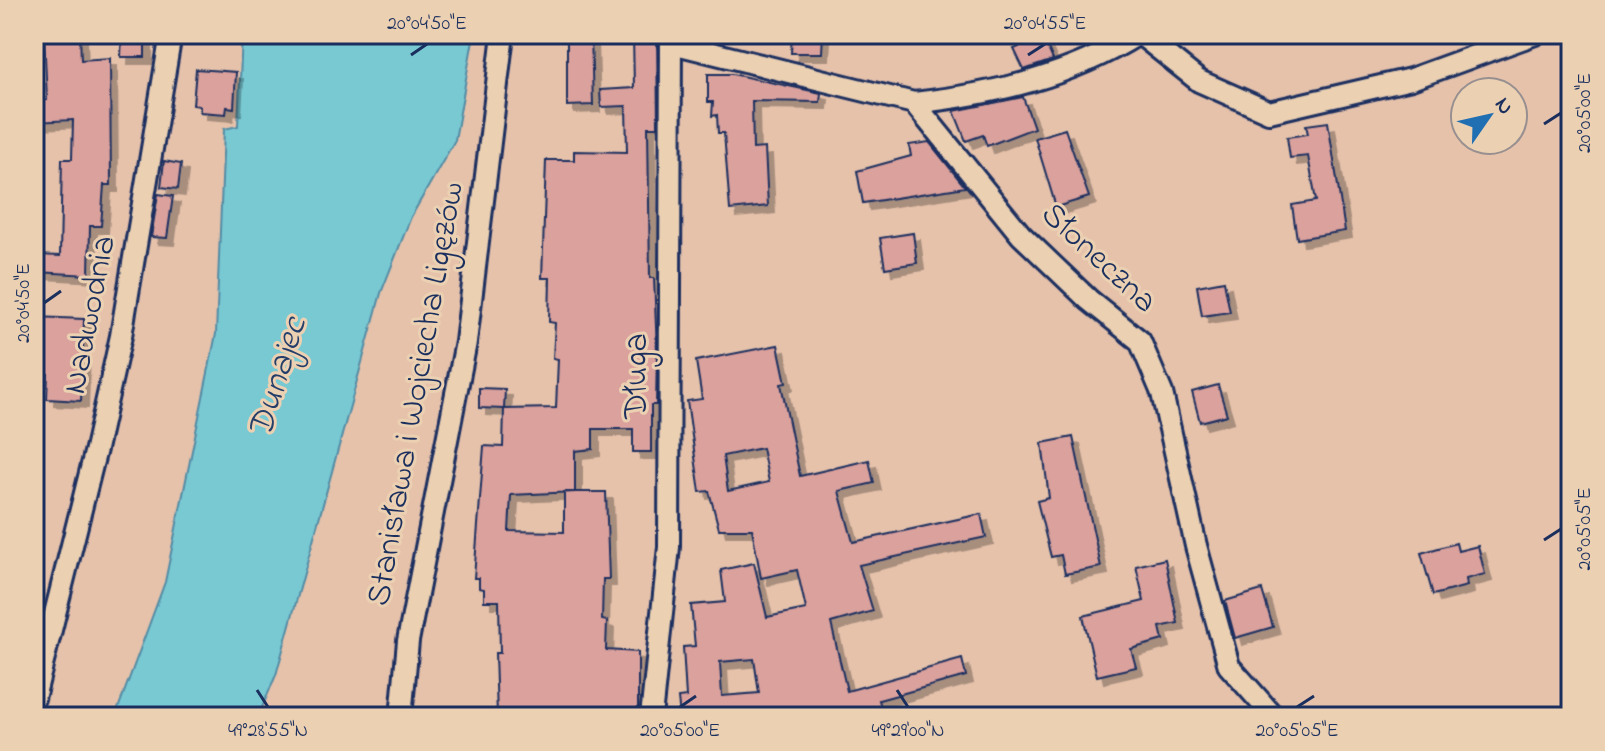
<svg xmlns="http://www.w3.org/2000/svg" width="1605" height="751" viewBox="0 0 1605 751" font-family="'Indie Flower',sans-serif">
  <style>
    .water { fill: #79c9d3; stroke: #538ba4; stroke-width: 2 }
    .building { fill: #dba19c; stroke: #1b2f5e; stroke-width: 2; fill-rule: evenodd; filter: url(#shadow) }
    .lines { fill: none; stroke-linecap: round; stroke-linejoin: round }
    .street-casing { stroke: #1b2f5e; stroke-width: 26 }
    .street { stroke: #ebd0b2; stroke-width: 20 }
    .ticks { fill: none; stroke: #1b2f5e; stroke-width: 3 }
    .labels { text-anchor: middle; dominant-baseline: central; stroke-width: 6; stroke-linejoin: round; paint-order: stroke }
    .street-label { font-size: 34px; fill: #1b2f5e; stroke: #ebd0b2 }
    .water-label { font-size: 36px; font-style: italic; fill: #243e6a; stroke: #ebd0b2 }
    .neatline { fill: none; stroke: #1b2f5e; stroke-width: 3 }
    .ticks-label { font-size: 20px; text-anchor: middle; fill: #1b2f5e }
  </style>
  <defs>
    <filter id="shadow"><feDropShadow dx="7" dy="7" stdDeviation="0" flood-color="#0004"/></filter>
  </defs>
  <rect width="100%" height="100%" fill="#e6c2ab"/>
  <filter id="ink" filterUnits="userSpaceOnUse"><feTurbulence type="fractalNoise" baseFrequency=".0125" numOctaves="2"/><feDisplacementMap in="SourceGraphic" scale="16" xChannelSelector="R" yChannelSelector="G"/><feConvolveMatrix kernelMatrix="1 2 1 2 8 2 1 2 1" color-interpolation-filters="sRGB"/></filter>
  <g filter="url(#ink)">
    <path class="water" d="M242,34H474L455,140L411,217L381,293L276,675L258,717H115L165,582L216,334L224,129L238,126Z"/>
    <g class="building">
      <path d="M44,34H80L81,60L110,58L111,185H104L101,226H90L89,275L37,272V255L60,256L62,159H72L73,120L34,122V101L47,100Z"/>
      <path d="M122,34H145V57H121Z"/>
      <path d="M567,34H591L593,105L567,106Z"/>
      <path d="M633,34H657L658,127H648L650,278H654L657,352L656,405H651V452H633V429H593V449L575,451V492L511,495L509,531L564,532V492H606L609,579H603L602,620L607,621L606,650L638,652V717H497L495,653H500L499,601H484V589L479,588V578H474L484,446L503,447L504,409L556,408L558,359L553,358L555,323L549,322L550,278H542L546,160H574V151L627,152L626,106L601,107L600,90L634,88Z"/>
      <path d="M792,34H823L822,53H791Z"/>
      <path d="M1013,34H1042L1053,60L1024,70L1014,49L1019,47Z"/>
      <path d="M196,69L236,72L234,108L227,107L226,114L200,112V106L193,105Z"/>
      <path d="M708,74H732L821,93L820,102L752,101L753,149L765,148L768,206L730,210L724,133H718L717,115L712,116L713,102H708Z"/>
      <path d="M1023,97L1034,128L987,146L983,135L966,141L954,111Z"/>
      <path d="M1328,122L1345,231L1297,239L1292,205L1316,201L1308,156L1290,158L1287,137L1308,134L1306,125Z"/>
      <path d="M1065,129L1089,197L1056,207L1035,138Z"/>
      <path d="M929,142L965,187L863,203L857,171L911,156L909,145Z"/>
      <path d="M164,161L181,164L178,189L161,187Z"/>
      <path d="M158,194L173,196L167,238L151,237Z"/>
      <path d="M913,233L917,263L885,268L880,238Z"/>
      <path d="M1224,281L1230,312L1202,316L1197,286Z"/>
      <path d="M35,317L84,319L81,401L47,399L48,374L34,373Z"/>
      <path d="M778,345L786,383L781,384L800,476L869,460L874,483L839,491L853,542L981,514L986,537L859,565L873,611L831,623L847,691L962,659L966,676L879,700L882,711L862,717H680L678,698L686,697L683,647L695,646L691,605L725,602L721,570L754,563L767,617L806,609L797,570L761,578L752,529H719L709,491L700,492L687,401L702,399L696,361ZM762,448L769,482L728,491L723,456ZM754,659L759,693L722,696L720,662Z"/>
      <path d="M1218,385L1227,415L1200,422L1192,392Z"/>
      <path d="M479,388L505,389L504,409L479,408Z"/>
      <path d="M1073,437L1101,567L1065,574L1061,555L1051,557L1037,501L1049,498L1042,443Z"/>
      <path d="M1456,543L1458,551L1478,546L1485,574L1466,579L1467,586L1433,595L1421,553Z"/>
      <path d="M1165,559L1178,623L1160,627L1163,640L1131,649L1136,667L1097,676L1083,616L1144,601L1136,566Z"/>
      <path d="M1262,590L1273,627L1235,638L1225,601Z"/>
    </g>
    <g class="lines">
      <g class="street-casing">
        <g id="street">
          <path d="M1140,34L1199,81L1269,112L1411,79L1535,34"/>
          <path d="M672,43L914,103L1021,235L1089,300L1140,341L1162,393L1196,546L1229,666L1274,717"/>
          <path d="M914,103C994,94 1070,77 1138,34"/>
          <path d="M34,698L96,449L121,336L171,34"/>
          <path d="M401,717L408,641L466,342L503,34"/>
          <path d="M651,717L669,547L671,34"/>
        </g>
      </g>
      <use href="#street" class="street"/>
    </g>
  </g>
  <path class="ticks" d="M411,55L427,44M1028,55L1045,44M1544,124L1561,113M44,303L61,291M1544,540L1561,529M257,690L268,707M897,690L908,707M680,707L696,696M1297,707L1314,696"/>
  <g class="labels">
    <g class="street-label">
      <text transform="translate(1098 259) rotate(43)">Słoneczna</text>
      <text transform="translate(91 315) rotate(-79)">Nadwodnia</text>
      <text transform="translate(638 376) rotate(-90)">Długa</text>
      <text transform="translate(417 394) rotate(-80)">Stanisława i Wojciecha Ligęzów</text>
    </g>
    <g class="water-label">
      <text transform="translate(279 378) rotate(-73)">Dunajec</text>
    </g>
  </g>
  <rect width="1605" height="751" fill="none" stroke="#ebd0b2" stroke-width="88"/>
  <g transform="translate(1489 116) rotate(56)"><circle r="38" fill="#ebd0b2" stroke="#989090" stroke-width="2"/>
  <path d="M0-6L14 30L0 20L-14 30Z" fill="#1f6fb2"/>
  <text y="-12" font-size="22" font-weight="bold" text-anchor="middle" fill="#1b2f5e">N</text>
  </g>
  <rect x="44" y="44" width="1517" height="663" class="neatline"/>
  <g class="ticks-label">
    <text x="427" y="29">20°04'50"E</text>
    <text x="1045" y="29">20°04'55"E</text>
    <text transform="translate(1583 113) rotate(-90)" y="7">20°05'00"E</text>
    <text transform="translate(22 303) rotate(-90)" y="7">20°04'50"E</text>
    <text transform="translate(1583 529) rotate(-90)" y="7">20°05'05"E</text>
    <text x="268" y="736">49°28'55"N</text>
    <text x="680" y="736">20°05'00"E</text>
    <text x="908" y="736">49°29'00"N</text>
    <text x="1297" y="736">20°05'05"E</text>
  </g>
</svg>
